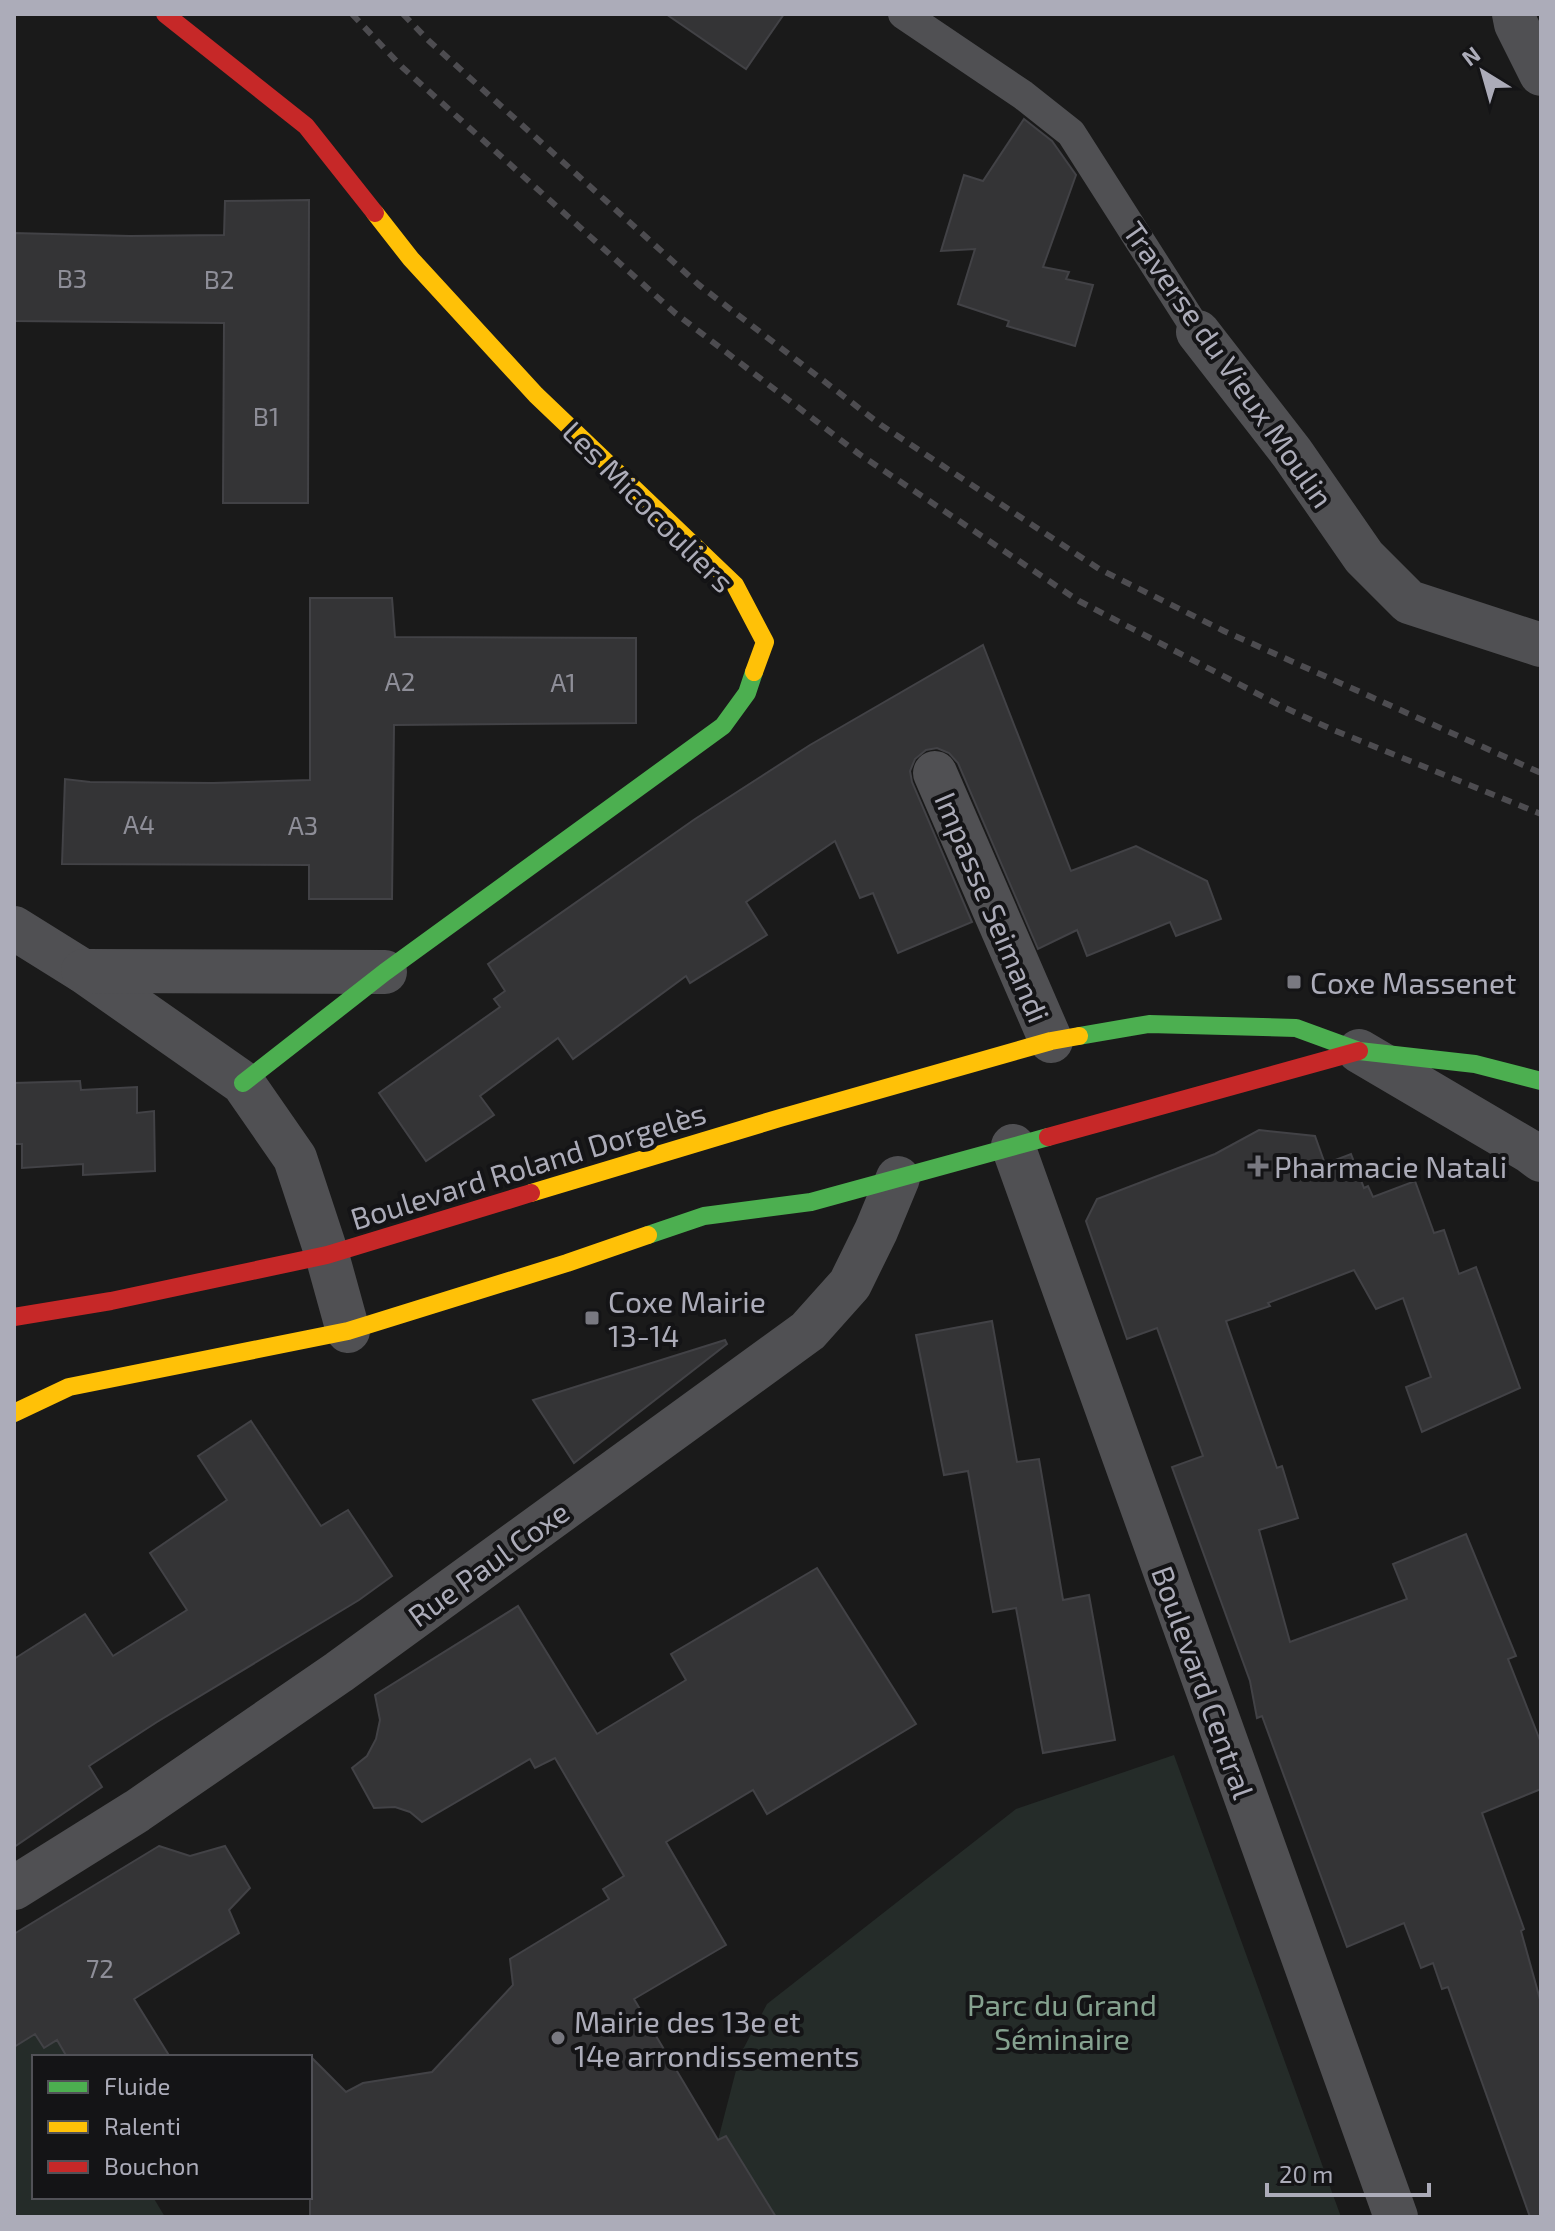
<svg xmlns="http://www.w3.org/2000/svg" width="1555" height="2231" viewBox="0 0 1555 2231" font-family="'Exo 2',sans-serif">
  <style>
    .green { fill: #252c29 }
    .building { fill: #343436; stroke: #424246; stroke-width: 2 }
    .lines { fill: none; stroke-linecap: round; stroke-linejoin: round }
    .lane { stroke: #505053; stroke-width: 30 }
    .street { stroke: #505053; stroke-width: 44 }
    .fast { stroke: #4caf50; stroke-width: 18 }
    .slow { stroke: #ffc107; stroke-width: 18 }
    .jam { stroke: #c62828; stroke-width: 18 }
    .rail { stroke: #4d4c50; stroke-width: 6; stroke-dasharray: 10 8; stroke-linecap: butt }
    .poi-dot { fill: #797981; stroke: #141416; stroke-width: 3 }
    .labels { text-anchor: middle; dominant-baseline: central; stroke-width: 8; stroke-linejoin: round; paint-order: stroke }
    .number-label { font-size: 26px; fill: #8e8e98 }
    .street-label { font-size: 30px; fill: #acacb9; stroke: #141416 }
    .poi-label { font-size: 30px; fill: #acacb9; stroke: #141416; text-anchor: start }
    .park-label { font-size: 30px; fill: #85a28f; stroke: #141416 }
  </style>
  <rect width="100%" height="100%" fill="#1a1a1a"/>
  <g class="green">
    <path d="M1174,1755L1341,2217H776L726,2136L718,2140L740,2055L767,2004L1016,1809Z"/>
    <path d="M35,2034L44,2048L57,2040L67,2057H34V2197H153L165,2217H14V2047Z"/>
  </g>
  <g class="building">
    <path d="M666,14H784L746,69Z"/>
    <path d="M1024,119L1052,141L1076,175L1043,267L1069,272L1066,279L1093,285L1075,346L1007,326L1009,321L958,304L975,249L941,251L964,175L983,181Z"/>
    <path d="M309,200L308,503H223L224,323L14,321V233L130,236L224,235L225,201Z"/>
    <path d="M310,598H392L395,637L636,638V723L394,725L392,899H309V865L62,864L65,779L90,782L213,783L310,780Z"/>
    <path d="M983,645L1071,871L1136,846L1207,881L1221,919L1176,936L1170,922L1087,956L1077,930L1038,949L958,763L949,753L937,748L926,750L915,759L910,771L912,782L972,922L898,953L873,893L860,898L835,841L746,902L767,935L690,983L686,976L573,1059L558,1038L480,1096L494,1115L426,1161L379,1093L500,1007L494,999L505,991L488,964L695,819L810,745Z"/>
    <path d="M80,1081L81,1090L137,1087V1113L154,1111L155,1171L83,1175V1164L22,1168V1144H14V1083Z"/>
    <path d="M1259,1130L1315,1136L1325,1164L1351,1154L1364,1188L1368,1186L1373,1197L1415,1181L1434,1233L1444,1230L1459,1274L1476,1267L1520,1388L1422,1432L1406,1387L1431,1377L1403,1298L1376,1309L1354,1270L1268,1303L1270,1306L1226,1321L1277,1468L1282,1466L1298,1518L1259,1530L1290,1642L1407,1599L1393,1564L1466,1534L1516,1656L1508,1659L1541,1743V1789L1482,1813L1524,1929L1521,1931L1541,2003V2217H1530L1448,1987L1442,1989L1433,1963L1421,1968L1404,1923L1347,1947L1262,1716L1257,1718L1250,1681L1172,1467L1203,1456L1157,1328L1127,1339L1086,1221L1097,1199L1215,1154Z"/>
    <path d="M992,1321L1017,1462L1039,1459L1063,1600L1089,1595L1115,1740L1043,1753L1016,1608L993,1612L968,1471L944,1475L916,1335Z"/>
    <path d="M725,1340L727,1344L574,1463L533,1400Z"/>
    <path d="M251,1421L321,1526L348,1510L392,1576L359,1600L157,1722L89,1766L102,1787L14,1847V1659L85,1614L113,1656L187,1610L150,1553L227,1500L198,1456Z"/>
    <path d="M817,1568L916,1724L767,1814L753,1790L666,1842L726,1945L634,1999L718,2140L726,2136L776,2217H310V2056L346,2092L363,2083L432,2072L513,1985L510,1959L609,1899L603,1889L624,1876L555,1758L535,1768L530,1759L422,1822L410,1812L395,1807L374,1808L352,1768L367,1756L376,1739L380,1720L375,1695L518,1606L597,1734L686,1680L671,1654Z"/>
    <path d="M159,1846L190,1856L225,1846L250,1888L229,1910L239,1933L134,1999L170,2057H67L57,2040L44,2048L35,2034L14,2047V1934Z"/>
  </g>
  <g class="lines">
    <path class="lane" d="M903,14L1023,95L1071,133L1198,332"/>
    <g class="street">
      <path d="M1514,14L1516,24L1541,74"/>
      <path d="M1198,332L1292,453L1364,557L1409,602L1541,645"/>
      <path d="M935,773L1051,1041"/>
      <path d="M14,928L83,971L243,1083L295,1158L327,1255L348,1331"/>
      <path d="M83,971L385,972"/>
      <path d="M1359,1051L1529,1151L1541,1160"/>
      <path d="M1013,1146L1396,2217"/>
      <path d="M14,1888L137,1811L339,1672L808,1331L850,1284L876,1231L898,1178"/>
    </g>
    <g class="fast">
      <path d="M1079,1036L1149,1024L1296,1028L1359,1051L1475,1064L1541,1081"/>
      <path d="M243,1083L385,972L723,726L747,693L754,672"/>
      <path d="M648,1235L704,1216L811,1202L1048,1137"/>
    </g>
    <g class="slow">
      <path d="M375,213L411,259L536,395L735,585L765,642L754,672"/>
      <path d="M531,1193L780,1118L1051,1041L1079,1036"/>
      <path d="M14,1413L69,1387L348,1331L567,1263L648,1235"/>
    </g>
    <g class="jam">
      <path d="M165,14L306,126L375,213"/>
      <path d="M1048,1137L1359,1051"/>
      <path d="M14,1317L111,1301L327,1255L531,1193"/>
    </g>
    <g class="rail">
      <path d="M352,14L402,67L675,313L859,454L1079,601L1281,706L1331,729L1541,814"/>
      <path d="M403,14L428,40L699,285L881,425L1099,569L1224,631L1541,773"/>
    </g>
  </g>
  <g class="poi-dot">
    <rect x="1286" y="974" width="16" height="16" rx="4"/>
    <path d="M1254 1154h8v8h8v8h-8v8h-8v-8h-8v-8h8z"/>
    <rect x="584" y="1310" width="16" height="16" rx="4"/>
    <circle cx="558" cy="2038" r="8"/>
  </g>
  <g class="labels">
    <g class="number-label">
      <text x="72" y="277">B3</text>
      <text x="219" y="278">B2</text>
      <text x="266" y="415">B1</text>
      <text x="400" y="680">A2</text>
      <text x="563" y="681">A1</text>
      <text x="139" y="823">A4</text>
      <text x="303" y="824">A3</text>
      <text x="100" y="1967">72</text>
    </g>
    <g class="street-label">
      <text transform="translate(1229 364) rotate(55)">Traverse du Vieux Moulin</text>
      <text transform="translate(649 506) rotate(45)">Les Micocouliers</text>
      <text transform="translate(993 907) rotate(67)">Impasse Seimandi</text>
      <text transform="translate(528 1165) rotate(-17)">Boulevard Roland Dorgelès</text>
      <text transform="translate(488 1563) rotate(-36)">Rue Paul Coxe</text>
      <text transform="translate(1204 1682) rotate(70)">Boulevard Central</text>
    </g>
    <g class="poi-label">
      <text x="1310" y="982">Coxe Massenet</text>
      <text x="1274" y="1166">Pharmacie Natali</text>
      <text x="608" y="1301">Coxe Mairie<tspan x="608" dy="34">13-14</tspan></text>
      <text x="574" y="2021">Mairie des 13e et<tspan x="574" dy="34">14e arrondissements</tspan></text>
    </g>
    <g class="park-label">
      <text x="1062" y="2004">Parc du Grand<tspan x="1062" dy="34">Séminaire</tspan></text>
    </g>
  </g>
  <rect width="1555" height="2231" fill="none" stroke="#acacb9" stroke-width="32"/>
  <rect x="32" y="2055" width="280" height="144" fill="#141416" stroke="#515157" stroke-width="2"/>
  <rect x="48" y="2081" width="40" height="12" fill="#4caf50" stroke="#515157" stroke-width="2"/>
  <text x="104" y="2095" font-size="24" fill="#acacb9">Fluide</text>
  <rect x="48" y="2121" width="40" height="12" fill="#ffc107" stroke="#515157" stroke-width="2"/>
  <text x="104" y="2135" font-size="24" fill="#acacb9">Ralenti</text>
  <rect x="48" y="2161" width="40" height="12" fill="#c62828" stroke="#515157" stroke-width="2"/>
  <text x="104" y="2175" font-size="24" fill="#acacb9">Bouchon</text>
  <g transform="translate(1483 72) rotate(323)" stroke="#141416" stroke-width="6" paint-order="stroke">
  <path d="M0-6L14 30L0 20L-14 30Z" fill="#acacb9"/>
  <text y="-12" font-size="22" font-weight="bold" text-anchor="middle" fill="#acacb9">N</text>
  </g>
  <path d="M1267 2183v12h162v-12" fill="none" stroke="#acacb9" stroke-width="4"/>
  <text x="1279" y="2183" font-size="24" fill="#acacb9" stroke="#141416" stroke-width="6" paint-order="stroke">20 m</text>
</svg>
